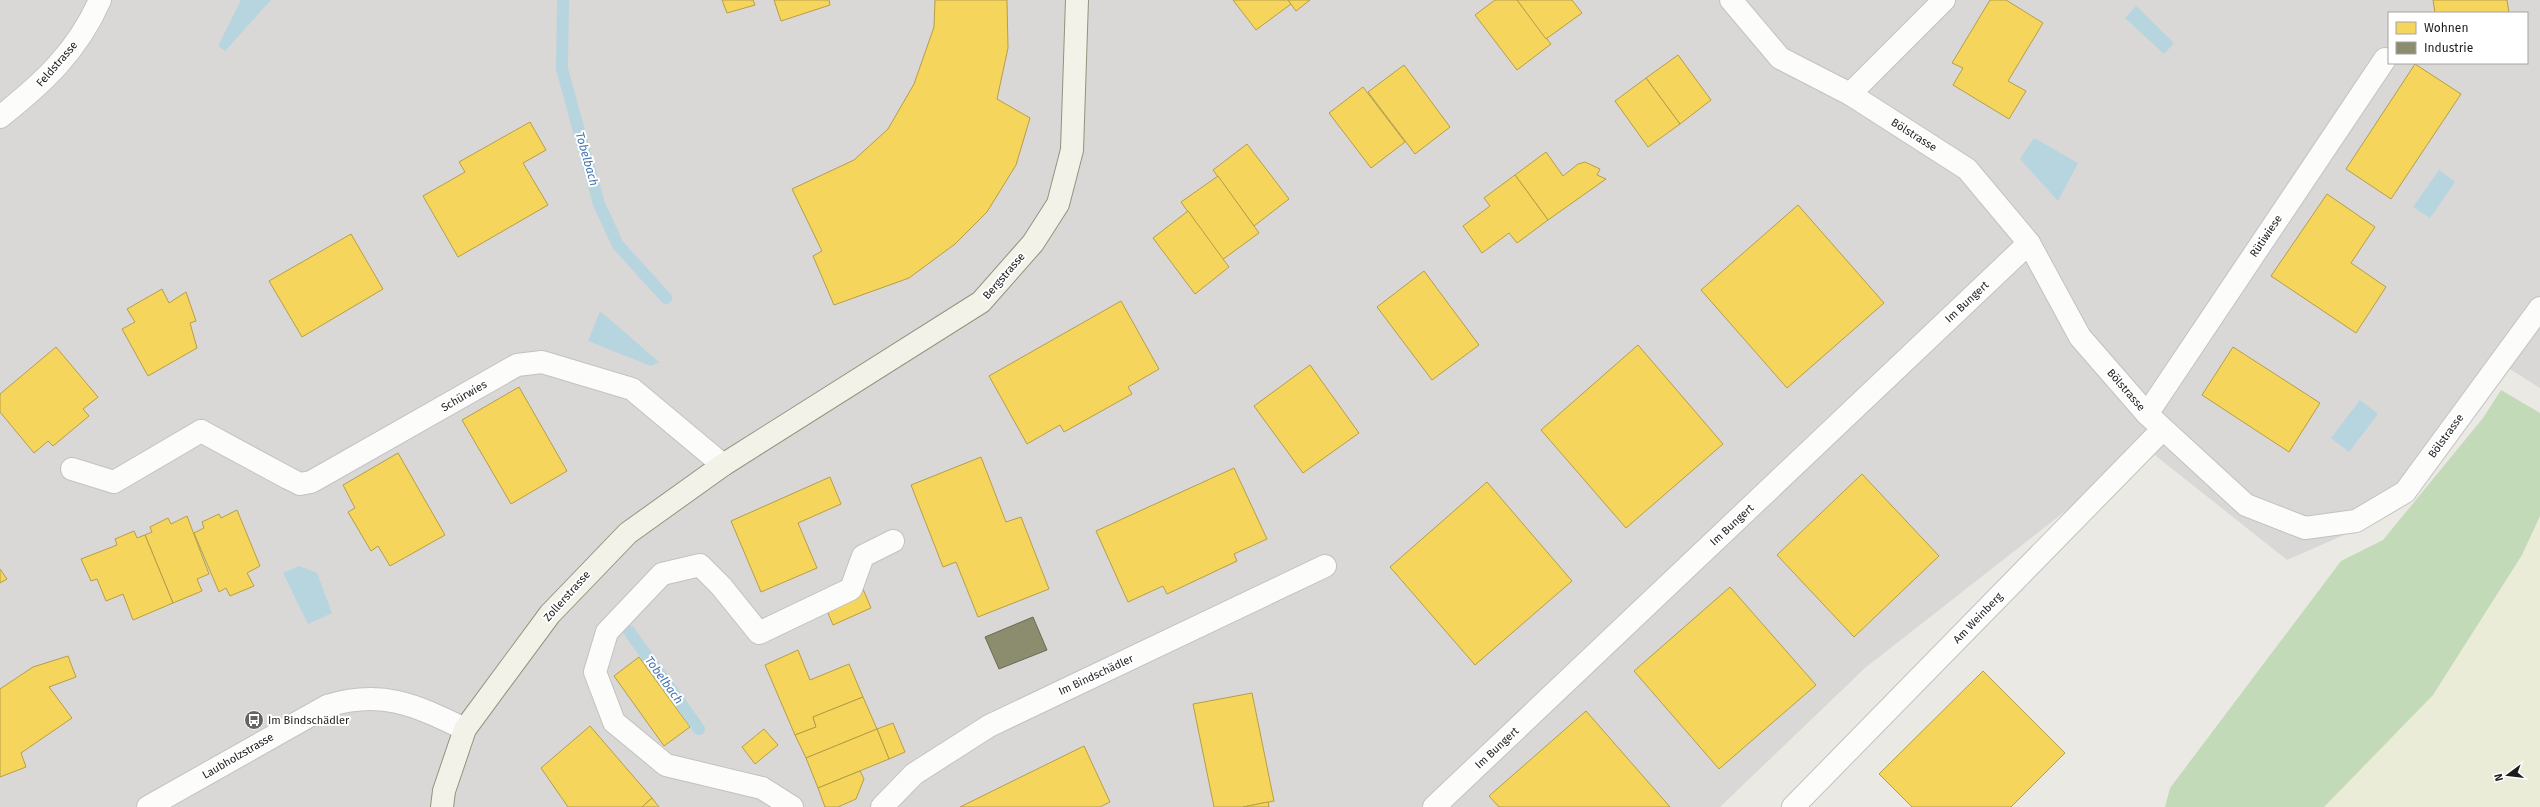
<svg xmlns="http://www.w3.org/2000/svg" width="2540" height="807" viewBox="0 0 2540 807" font-family="'Fira Sans',sans-serif">
  <style>
    .residential { fill: #dad8d6; fill-rule: evenodd }
    .farmland { fill: #eaecd7 }
    .forest { fill: #c3dab9 }
    .water { fill: #b6d5df }
    .homes { fill: #f6d55c; stroke: #b59e49 }
    .industry { fill: #8c8c6e; stroke: #6a6a55 }
    .lines { fill: none; stroke-linecap: round; stroke-linejoin: round }
    .stream { stroke: #b6d5df; stroke-width: 12 }
    .lane-casing { stroke: #c3c2c0; stroke-width: 24 }
    .street-casing { stroke: #c3c2c0; stroke-width: 24 }
    .secondary-casing { stroke: #92947c; stroke-width: 24 }
    .lane { stroke: #fcfcfb; stroke-width: 22 }
    .street { stroke: #fcfcfb; stroke-width: 22 }
    .secondary { stroke: #f2f2e9; stroke-width: 22 }
    .labels { text-anchor: middle; dominant-baseline: central; stroke-width: 4; stroke-linejoin: round; paint-order: stroke }
    .street-label { font-size: 11px; fill: #1c1c1c; stroke: #fff }
    .poi-label { font-size: 11px; fill: #1c1c1c; stroke: #fff; text-anchor: start }
    .water-label { font-size: 12px; font-style: italic; fill: #4775ad; stroke: #fff }
  </style>
  <rect width="100%" height="100%" fill="#ebe9e4"/>
  <path class="residential" d="M0,0H2540V388L2508,368L2385,517L2287,560L2146,448L1865,668L1720,807H0ZM2389,13H2527V63H2389Z"/>
  <path class="farmland" d="M2540,516V807H2324L2433,695L2522,555Z"/>
  <path class="forest" d="M2501,390L2540,413V516L2522,555L2433,695L2324,807H2165L2170,788L2341,561L2383,540L2483,418Z"/>
  <g class="water">
    <path d="M241,0H271L225,51L218,46Z"/>
    <path d="M2136,6L2174,43L2164,54L2125,18Z"/>
    <path d="M2034,138L2078,163L2058,201L2020,159Z"/>
    <path d="M2439,170L2455,182L2430,218L2413,207Z"/>
    <path d="M600,311L659,362L651,366L588,341Z"/>
    <path d="M2360,400L2378,414L2349,452L2331,438Z"/>
    <path d="M299,566L317,573L332,613L308,624L283,573Z"/>
  </g>
  <g class="homes">
    <path d="M722,0H753L755,5L727,13Z"/>
    <path d="M774,0H829L830,5L781,21Z"/>
    <path d="M935,0H1007L1008,48L997,99L1030,118L1016,165L987,212L955,244L909,278L834,305L813,256L822,251L792,189L854,160L888,129L914,84L934,27Z"/>
    <path d="M1233,0H1288L1291,4L1256,30Z"/>
    <path d="M1288,0H1310L1296,11Z"/>
    <path d="M1495,0H1517L1551,44L1517,70L1475,15Z"/>
    <path d="M1517,0H1572L1582,13L1546,39Z"/>
    <path d="M1990,0H2006L2043,23L2008,81L2026,91L2009,119L1953,85L1963,68L1952,63Z"/>
    <path d="M2433,0H2507L2509,13H2435Z"/>
    <path d="M1678,55L1711,100L1680,124L1646,78Z"/>
    <path d="M2415,64L2461,94L2391,199L2346,169Z"/>
    <path d="M1404,65L1450,127L1415,154L1368,92Z"/>
    <path d="M1646,78L1680,124L1648,147L1615,101Z"/>
    <path d="M1363,87L1405,142L1371,168L1329,113Z"/>
    <path d="M530,122L546,150L523,163L548,205L458,257L423,196L465,172L459,162Z"/>
    <path d="M1247,144L1289,199L1254,226L1213,170Z"/>
    <path d="M1546,152L1563,176L1578,164L1585,162L1600,169L1597,175L1606,179L1548,220L1515,175Z"/>
    <path d="M1515,175L1548,220L1517,243L1509,233L1482,253L1463,226L1490,206L1484,198Z"/>
    <path d="M1218,176L1259,233L1222,260L1181,202Z"/>
    <path d="M2327,194L2375,227L2351,263L2386,287L2356,333L2271,276Z"/>
    <path d="M1798,205L1884,303L1787,388L1701,290Z"/>
    <path d="M1188,211L1229,267L1195,294L1153,238Z"/>
    <path d="M351,234L383,289L302,337L269,281Z"/>
    <path d="M1424,271L1479,345L1432,380L1377,307Z"/>
    <path d="M162,289L169,303L186,292L196,321L190,323L197,348L148,376L122,329L135,322L127,309Z"/>
    <path d="M1121,301L1159,369L1128,387L1132,394L1064,432L1060,425L1027,444L989,376Z"/>
    <path d="M1638,345L1723,444L1626,528L1541,430Z"/>
    <path d="M56,347L98,397L83,409L89,416L53,446L48,441L34,453L0,412V394Z"/>
    <path d="M2233,347L2320,403L2289,452L2202,395Z"/>
    <path d="M1310,365L1359,433L1303,473L1254,406Z"/>
    <path d="M519,387L567,471L511,504L462,420Z"/>
    <path d="M398,453L445,535L390,566L378,546L371,551L348,512L355,508L343,485Z"/>
    <path d="M981,457L1006,522L1021,517L1049,589L978,617L956,562L943,567L911,485Z"/>
    <path d="M1234,468L1267,539L1234,554L1237,561L1167,594L1163,586L1128,602L1096,531Z"/>
    <path d="M1862,474L1939,556L1854,637L1777,555Z"/>
    <path d="M830,477L841,504L798,523L817,568L761,592L731,521Z"/>
    <path d="M1487,482L1572,581L1475,665L1390,567Z"/>
    <path d="M237,510L260,566L247,573L254,586L230,596L226,588L219,592L194,533L204,528L202,522L219,514L221,518Z"/>
    <path d="M187,516L209,574L197,579L202,591L173,603L145,535L152,532L150,527L168,518L171,524Z"/>
    <path d="M134,531L137,538L145,535L173,603L133,620L123,594L106,601L97,579L91,581L81,559L117,545L115,539Z"/>
    <path d="M0,569L7,579L0,583Z"/>
    <path d="M1730,587L1816,685L1719,769L1634,671Z"/>
    <path d="M863,589L871,608L833,625L825,606Z"/>
    <path d="M798,650L810,680L849,664L863,697L813,717L816,727L795,735L765,665Z"/>
    <path d="M68,656L76,677L49,687L72,718L21,753L26,767L0,777V689L33,667Z"/>
    <path d="M639,657L690,727L664,746L614,676Z"/>
    <path d="M1983,671L2065,753L2011,807H1912L1879,774Z"/>
    <path d="M1252,693L1274,801L1243,807H1214L1193,704Z"/>
    <path d="M863,697L877,729L806,758L795,735L816,727L813,717Z"/>
    <path d="M1586,711L1670,807H1499L1489,796Z"/>
    <path d="M893,723L905,752L889,759L877,729Z"/>
    <path d="M590,726L652,798L642,807H568L541,768Z"/>
    <path d="M764,729L778,745L755,764L742,747Z"/>
    <path d="M877,729L889,759L818,788L806,758Z"/>
    <path d="M1084,746L1110,802L1100,807H960Z"/>
    <path d="M860,771L864,779L856,799L838,807H825L818,788Z"/>
    <path d="M652,798L659,807H642Z"/>
    <path d="M1268,802L1269,807H1243Z"/>
  </g>
  <path class="industry" d="M1033,617L1047,650L999,669L985,637Z"/>
  <g class="lines">
    <g class="stream">
      <path d="M563,0L562,69L599,204L618,245L666,298"/>
      <path d="M629,631L699,729"/>
    </g>
    <g class="lane-casing">
      <g id="lane">
        <path d="M72,469L114,482L201,431"/>
        <path d="M792,807L762,788L666,765L614,722L595,672L607,632L662,574L700,565L721,586L759,633L851,589L863,556L893,541"/>
      </g>
    </g>
    <g class="street-casing">
      <g id="street">
        <path d="M1731,0L1780,58L1850,94L1967,169L2029,243L2080,337L2147,414L2246,505L2305,528L2356,521L2405,492L2540,308"/>
        <path d="M1850,94L1944,0"/>
        <path d="M0,117C43,83 77,52 100,0"/>
        <path d="M2147,414L2385,59"/>
        <path d="M201,431L288,478L300,484L311,482L517,365L542,362L632,389L723,465"/>
        <path d="M148,807L327,706C383,689 415,705 465,729"/>
        <path d="M882,807L914,774L989,726L1325,566"/>
        <path d="M1434,807L2029,243"/>
        <path d="M1793,807L2162,430"/>
      </g>
    </g>
    <g class="secondary-casing">
      <path id="secondary" d="M442,807L444,791L465,729L550,614L628,533L723,465L981,302L1033,243L1058,204L1072,150L1077,0"/>
    </g>
    <use href="#lane" class="lane"/>
    <use href="#street" class="street"/>
    <use href="#secondary" class="secondary"/>
  </g>
  <defs>
    <g id="bus-disc" transform="scale(1)"><circle r="9.5" fill="#646462" stroke="#fff"/><path d="M-5-6H5V4H4V6H2V4H-2V6H-4V4H-5ZM-3.5-4V0h7V-4ZM-3.5 1.2v1.5H-2V1.2ZM2 1.2v1.5H3.5V1.2Z" fill="#fff"/></g>
  </defs>
  <g fill-rule="evenodd">
    <use href="#bus-disc" x="254" y="720"/>
  </g>
  <g class="labels">
    <g class="street-label">
      <text transform="translate(57 64) rotate(-49)">Feldstrasse</text>
      <text transform="translate(1914 135) rotate(32)">Bölstrasse</text>
      <text transform="translate(2266 236) rotate(-56)">Rütiwiese</text>
      <text transform="translate(1004 276) rotate(-49)">Bergstrasse</text>
      <text transform="translate(1967 302) rotate(-43)">Im Bungert</text>
      <text transform="translate(2126 390) rotate(49)">Bölstrasse</text>
      <text transform="translate(464 396) rotate(-30)">Schürwies</text>
      <text transform="translate(2446 436) rotate(-54)">Bölstrasse</text>
      <text transform="translate(1732 525) rotate(-43)">Im Bungert</text>
      <text transform="translate(567 596) rotate(-48)">Zollerstrasse</text>
      <text transform="translate(1978 618) rotate(-46)">Am Weinberg</text>
      <text transform="translate(1096 675) rotate(-25)">Im Bindschädler</text>
      <text transform="translate(1497 748) rotate(-43)">Im Bungert</text>
      <text transform="translate(238 756) rotate(-30)">Laubholzstrasse</text>
    </g>
    <g class="poi-label">
      <text x="268" y="720">Im Bindschädler</text>
    </g>
    <g class="water-label">
      <text transform="translate(587 159) rotate(74)">Tobelbach</text>
      <text transform="translate(664 680) rotate(54)">Tobelbach</text>
    </g>
  </g>
  <rect x="2388" y="12" width="140" height="52" fill="#ffffff" stroke="#a4a4a4"/>
  <rect x="2396" y="22" width="20" height="12" fill="#f6d55c" stroke="#a4a4a4"/>
  <text x="2424" y="32" font-size="12" fill="#1c1c1c">Wohnen</text>
  <rect x="2396" y="42" width="20" height="12" fill="#8c8c6e" stroke="#a4a4a4"/>
  <text x="2424" y="52" font-size="12" fill="#1c1c1c">Industrie</text>
  <g transform="translate(2508 775) rotate(255)" stroke="#ffffff" stroke-width="3" paint-order="stroke">
  <path d="M0-3L7 15L0 10L-7 15Z" fill="#1c1c1c"/>
  <text y="-6" font-size="11" font-weight="bold" text-anchor="middle" fill="#1c1c1c">N</text>
  </g>
</svg>
